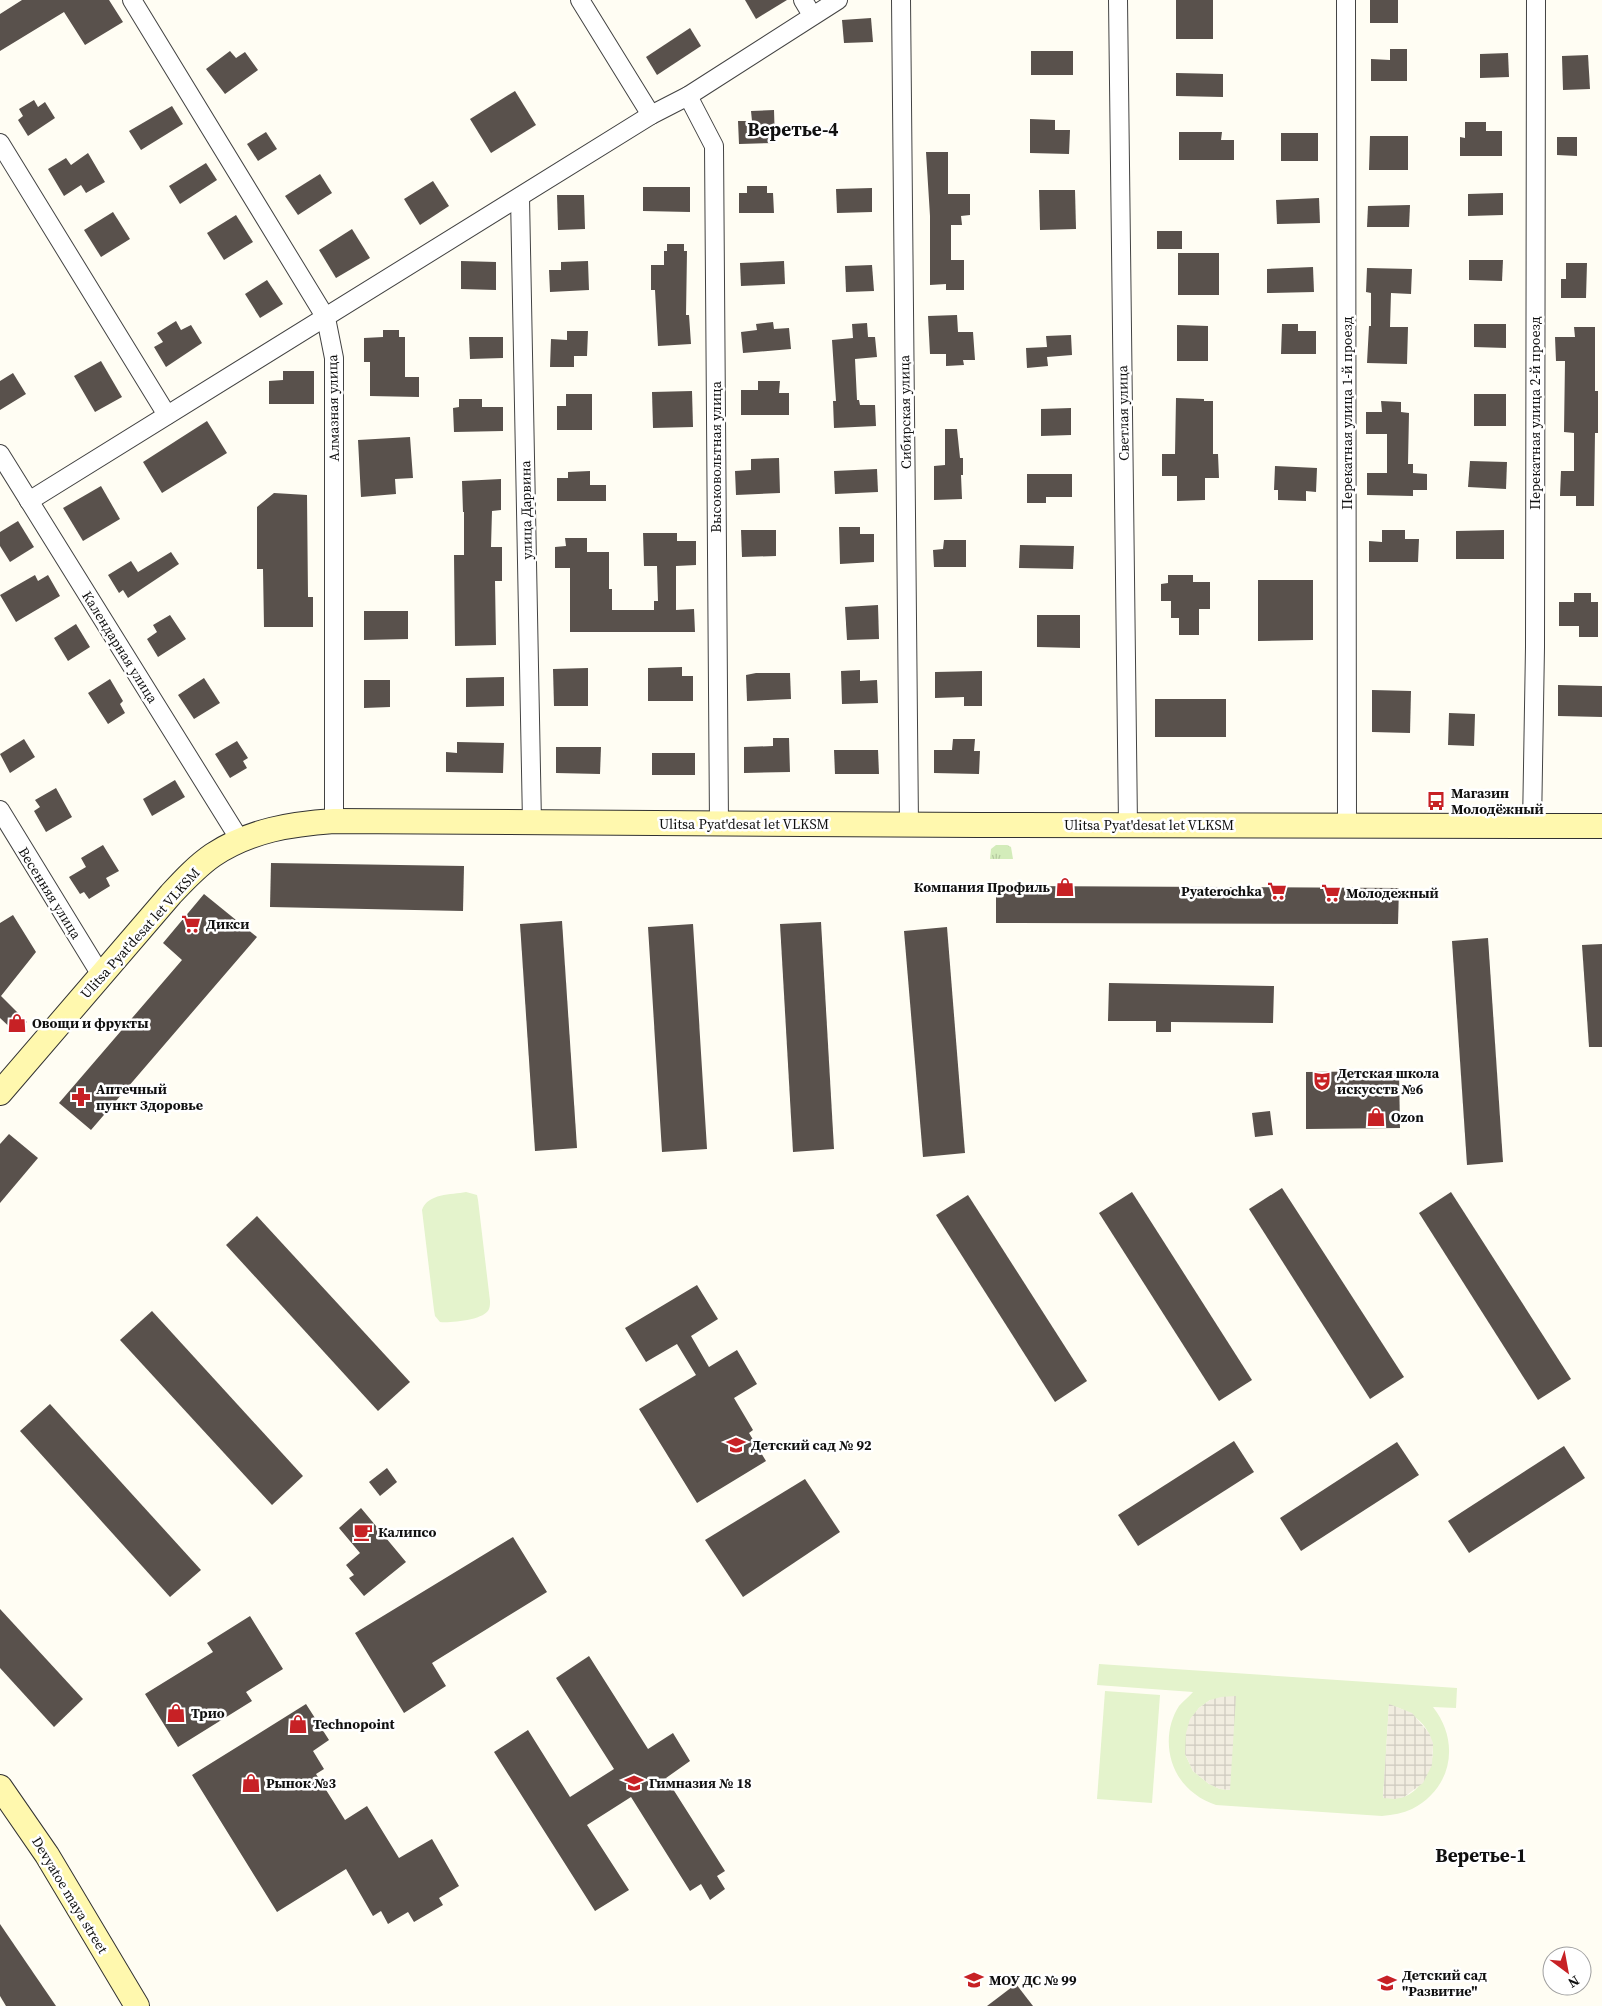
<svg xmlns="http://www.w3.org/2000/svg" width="1602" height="2006" viewBox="0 0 1602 2006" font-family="'Source Serif 4',serif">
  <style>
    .grass { fill: url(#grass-tufts) }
    .pitch { fill: #e4f3cc; fill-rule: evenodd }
    .plaza { fill: url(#plaza-grid) }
    .building { fill: #59514c }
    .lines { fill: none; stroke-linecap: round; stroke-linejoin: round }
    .minor-casing { stroke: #434343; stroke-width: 20 }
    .secondary-casing { stroke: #323232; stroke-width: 26 }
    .minor { stroke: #fff; stroke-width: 18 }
    .secondary { stroke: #fff8ae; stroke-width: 24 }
    .labels { text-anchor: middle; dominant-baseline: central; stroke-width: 5; stroke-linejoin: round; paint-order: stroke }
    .street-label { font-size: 14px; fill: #101010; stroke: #fff }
    .poi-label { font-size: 14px; font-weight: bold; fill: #101010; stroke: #fff; text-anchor: start }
    .district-label { font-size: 19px; font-weight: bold; fill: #101010; stroke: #fff }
  </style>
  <defs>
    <pattern id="grass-tufts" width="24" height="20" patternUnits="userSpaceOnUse" patternTransform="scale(1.25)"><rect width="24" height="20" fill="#d3ecba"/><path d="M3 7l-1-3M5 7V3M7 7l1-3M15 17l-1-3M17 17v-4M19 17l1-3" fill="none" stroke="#b4c99f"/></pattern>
    <pattern id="plaza-grid" width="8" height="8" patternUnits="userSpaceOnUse" patternTransform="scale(1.25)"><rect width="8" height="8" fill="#f1ede0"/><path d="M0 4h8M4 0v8" fill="none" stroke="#cecabf"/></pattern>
  </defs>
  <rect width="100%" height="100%" fill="#fffdf3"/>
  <path class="grass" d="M996,845H1007L1011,847L1013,859H990L991,849Z"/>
  <g class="pitch">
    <path d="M466,1192L477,1195L478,1200L490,1301C490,1304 490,1306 489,1309C485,1320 451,1323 440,1322L435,1316L434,1310L422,1210C428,1193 451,1195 466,1192Z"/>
    <path d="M1099,1664L1457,1688L1456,1708L1433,1707C1460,1741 1453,1788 1412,1809C1403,1813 1393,1815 1382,1816L1216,1805C1208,1802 1201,1799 1195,1794C1167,1774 1161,1734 1179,1706C1183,1701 1189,1697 1193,1692L1097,1685ZM1210,1700L1230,1789V1790L1220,1789L1209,1784L1193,1771L1185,1754L1190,1720L1199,1708ZM1389,1705C1424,1713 1445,1743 1425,1777C1420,1785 1416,1791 1406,1796C1400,1799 1391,1798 1383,1798Z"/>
    <path d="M1105,1691L1160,1695L1152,1803L1097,1799Z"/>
  </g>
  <g class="plaza">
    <path d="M1236,1696L1230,1790L1220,1789L1209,1784L1193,1771L1185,1754L1186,1733L1190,1719L1199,1708L1210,1700L1221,1697Z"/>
    <path d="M1389,1704L1412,1713L1429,1733L1433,1743L1432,1765L1423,1783L1404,1797L1395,1799L1383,1798Z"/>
  </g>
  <g class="building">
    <path d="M22,0H109L123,22L85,45L64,12L0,51V14Z"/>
    <path d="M745,0H787L756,19Z"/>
    <rect x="1176" y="0" width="37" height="39"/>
    <rect x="1370" y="0" width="28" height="23"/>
    <path d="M871,18L873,42L844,43L842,20Z"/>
    <path d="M690,28L701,46L657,75L646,57Z"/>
    <path d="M1390,49H1407V81H1371V59L1390,60Z"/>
    <path d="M230,51L236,58L245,52L258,70L225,94L206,69Z"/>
    <rect x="1031" y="51" width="42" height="24"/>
    <path d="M1508,53L1509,77L1480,78V54Z"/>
    <path d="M1588,55L1590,89L1563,90L1562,56Z"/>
    <path d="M1176,73L1223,74V97L1176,96Z"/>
    <path d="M515,91L536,125L491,153L470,119Z"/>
    <path d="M34,100L38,107L45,102L55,118L28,136L18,120L23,116L19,109Z"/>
    <path d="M172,106L183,124L141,150L129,131Z"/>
    <path d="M774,110L775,143L739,144L738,121H752L751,111Z"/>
    <path d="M1030,119L1055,120V130H1070L1069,154L1030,153Z"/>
    <path d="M1465,122H1486V131H1502V156H1460V137L1465,138Z"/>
    <path d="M266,132L277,149L258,161L247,144Z"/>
    <path d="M1179,132H1222L1221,140H1234V160H1179Z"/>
    <rect x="1281" y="133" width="37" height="28"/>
    <path d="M1370,136H1408V170H1369Z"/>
    <path d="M1557,137H1577V156L1557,155Z"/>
    <path d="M926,152H948V194H970V215L961,216L962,225H951V260H964V290H946V284L930,285V216Z"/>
    <path d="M88,153L105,182L86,193L81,185L64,196L48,169L66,158L71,165Z"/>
    <path d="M206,163L217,180L180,204L169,186Z"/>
    <path d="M320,174L332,193L298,215L285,196Z"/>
    <path d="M433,181L449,206L420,225L404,199Z"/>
    <path d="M747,186H767V193H773L774,213H739V193H747Z"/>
    <path d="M643,187H690V212L643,211Z"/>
    <path d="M872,188V212L837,213L836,189Z"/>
    <path d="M1039,190H1075L1076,229L1040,230Z"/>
    <path d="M1503,193V215L1468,216V194Z"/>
    <path d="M557,195H584L585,229L558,230Z"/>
    <path d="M1319,198L1320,223L1277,224L1276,200Z"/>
    <path d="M1410,205L1409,227H1367L1368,206Z"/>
    <path d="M113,212L130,239L101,257L84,230Z"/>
    <path d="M236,215L253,242L224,260L207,233Z"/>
    <path d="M352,229L370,258L336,278L319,250Z"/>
    <rect x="1157" y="231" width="25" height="18"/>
    <path d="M667,244H684V251H687L686,315H689L691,344L658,346L655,290H651V265H664V251H667Z"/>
    <rect x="1178" y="253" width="41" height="42"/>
    <path d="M1469,260H1503L1502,281L1469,280Z"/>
    <path d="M461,261L496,262V290L461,289Z"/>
    <path d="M588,261L589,290L550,292L549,270H561V262Z"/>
    <path d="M784,261L785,284L741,286L740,263Z"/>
    <path d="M1566,263H1587L1586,298H1561V279H1566Z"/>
    <path d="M872,265L874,291L846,292L845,266Z"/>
    <path d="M1313,267L1314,292L1267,293V269Z"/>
    <path d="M1367,268L1412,269L1411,294L1391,293L1390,327H1408L1407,364L1367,363L1369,326H1371V293L1366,292Z"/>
    <path d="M267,280L283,304L260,318L245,294Z"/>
    <path d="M957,315L958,332H973L975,360H963L964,365L946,366V354H930L928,316Z"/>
    <path d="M176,321L181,330L191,325L202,343L166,367L154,347L163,342L157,333Z"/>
    <path d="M773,322L774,329L789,328L791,349L743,353L741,332L757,330L756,324Z"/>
    <path d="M867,323L868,337H875L877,357L855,359L857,400H859L860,405H875L876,426L834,428L833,401H836L832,340L853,338L852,324Z"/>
    <path d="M1282,324H1298V331H1316V354H1281Z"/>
    <path d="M1474,324H1506V348L1474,347Z"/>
    <path d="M1177,325L1208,326V361H1177Z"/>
    <path d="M1574,327H1595V391H1598V433H1595L1594,506H1576V496H1560L1561,471H1574V433L1564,432L1565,361H1556L1555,337H1575Z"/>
    <path d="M383,330H399V337H405V377H419V397L370,396V362H364V338L383,337Z"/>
    <path d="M567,331H588L587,356H574V367H550L551,339L567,340Z"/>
    <path d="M1071,335L1072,355L1047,357L1048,366L1027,368L1026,348L1047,347L1046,336Z"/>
    <path d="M469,337H503V358L470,359Z"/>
    <path d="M101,361L122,397L95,412L74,376Z"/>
    <path d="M283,371H314V404H269V381L283,380Z"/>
    <path d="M13,373L26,394L0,410V381Z"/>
    <path d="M758,381H780L779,393H789V415H741V390H758Z"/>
    <path d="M692,391L693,427L653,428L652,392Z"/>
    <path d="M566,394H592V430H557V406H566Z"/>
    <rect x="1474" y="394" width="32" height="32"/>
    <path d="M1176,398L1204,399V401H1213V454H1218L1219,478H1205V500L1177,501V476H1162V454H1175Z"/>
    <path d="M459,399H482V407H503V431L454,432L453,408L459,407Z"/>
    <path d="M1381,401L1401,402V412L1409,413L1408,464H1413V473L1427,474V490H1413V496L1367,495V473H1387V434H1366V412H1382Z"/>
    <path d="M1071,408V435L1041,436V409Z"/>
    <path d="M207,421L227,453L162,493L143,462Z"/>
    <path d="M945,429H957L960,458H963V475H961L962,499L934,500V466L945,465Z"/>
    <path d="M410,437L413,478L395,479L396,494L361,497L358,440Z"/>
    <path d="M779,458L780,493L736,495L735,471L751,470V459Z"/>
    <path d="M1470,461L1507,462L1506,489L1468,487Z"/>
    <path d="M1275,466L1317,468L1316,492L1306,491V501L1278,500V490H1274Z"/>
    <path d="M877,469L878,492L835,494L834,471Z"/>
    <path d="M590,471V485H606V501H557V478H568V472Z"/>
    <path d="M1027,474H1072V497H1046V503H1027Z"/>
    <path d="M501,479V510L492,511L491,547H502V581H495L496,645L455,646L454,555H464V512H463L462,481Z"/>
    <path d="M101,486L120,519L83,541L63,508Z"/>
    <path d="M274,493L307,495L308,597H313V627H264L263,569H257V507Z"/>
    <path d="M18,521L34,547L10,562L0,546V532Z"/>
    <path d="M839,527H860V534H874V562L840,564Z"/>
    <path d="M741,530H776V556L742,557Z"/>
    <path d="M1382,530H1405V539H1419L1418,562H1369V541L1382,542Z"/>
    <path d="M1504,530V559H1456V531Z"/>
    <path d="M643,533H677V541H696V565L676,566V610L694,609L695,632H570V568H555V547L566,546L565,538H587V552H609V589H612V610H654V601H658L657,566H644Z"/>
    <path d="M944,540H966V567H934L933,550L943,549Z"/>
    <path d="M1020,545L1074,546L1073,569L1019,568Z"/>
    <path d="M171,552L179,564L128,598L123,590L119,593L108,575L131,561L138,572Z"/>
    <path d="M35,575L38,581L48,575L60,596L16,622L0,595Z"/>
    <path d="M1168,575H1193V582H1210V609H1199V635H1179V618H1171V601H1161V584L1168,583Z"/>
    <path d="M1258,580H1313V640L1258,641Z"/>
    <path d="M1574,593H1591V602H1598V637H1579V626H1559V602H1574Z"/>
    <path d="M878,605L879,639L847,640L845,607Z"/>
    <path d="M364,611H408V639L364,640Z"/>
    <path d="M170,615L186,639L158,657L147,639L157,632L153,625Z"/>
    <path d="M1037,615H1080V648L1037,647Z"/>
    <path d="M76,624L90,647L68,661L54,638Z"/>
    <path d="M682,667V676H693V701H648V668Z"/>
    <path d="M588,668V706H554L553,669Z"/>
    <path d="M860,670V681L877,680L878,703L842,704L841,671Z"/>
    <path d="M982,671V706H964V697L935,698V672Z"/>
    <path d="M756,673H790L791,699L747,701L746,675Z"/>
    <path d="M504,677V706L466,707V678Z"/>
    <path d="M204,678L220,703L194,719L178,695Z"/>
    <path d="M110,679L123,701L120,704L125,713L108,724L88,693Z"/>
    <path d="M364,680H390V707L364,708Z"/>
    <path d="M1558,685L1602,686V717L1558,716Z"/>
    <path d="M1372,690L1411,691L1410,733L1372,732Z"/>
    <rect x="1155" y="699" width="71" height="38"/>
    <path d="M1449,713L1475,714L1474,746L1448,745Z"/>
    <path d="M773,738H789L790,772L744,773V747L773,746Z"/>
    <path d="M24,739L35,757L10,773L0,754Z"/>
    <path d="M953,739H975L974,751H980L979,774L934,773V750H952Z"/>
    <path d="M237,741L248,758L243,761L247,768L230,778L215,754Z"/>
    <path d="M457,742L504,743L503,773L446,772V752L457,753Z"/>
    <path d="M556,747H601L600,774L556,773Z"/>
    <path d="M834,750H878L879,774H835Z"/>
    <rect x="652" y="753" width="43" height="22"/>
    <path d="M175,780L185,797L152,816L143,799Z"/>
    <path d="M56,788L72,817L46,832L34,811L40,807L35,800Z"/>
    <path d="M103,845L119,871L106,878L110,886L89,899L84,892L80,894L69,877L86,867L81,858Z"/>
    <path d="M271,863L464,866L463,911L270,907Z"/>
    <path d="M996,886L1399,888L1398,924L996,923Z"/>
    <path d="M204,894L257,937L91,1130L59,1103L182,960L163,943Z"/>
    <path d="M13,915L36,952L1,996L27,1022L16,1033L0,1018V923Z"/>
    <path d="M562,921L577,1148L535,1151L520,924Z"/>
    <path d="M821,922L834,1149L793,1152L780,924Z"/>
    <path d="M693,924L707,1149L662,1152L648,927Z"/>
    <path d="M947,927L965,1153L923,1157L904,931Z"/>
    <path d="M1488,938L1503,1162L1467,1165L1452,941Z"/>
    <path d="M1602,944V1047H1589L1582,945Z"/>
    <path d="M1109,983L1274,986L1273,1023L1171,1022V1032H1156V1021H1108Z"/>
    <path d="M1399,1071L1400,1128L1306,1129V1072Z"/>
    <path d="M1270,1111L1273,1135L1255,1137L1252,1113Z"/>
    <path d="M9,1134L38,1158L0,1203V1144Z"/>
    <path d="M1282,1188L1404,1377L1370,1399L1249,1209Z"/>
    <path d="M1132,1192L1252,1380L1219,1401L1099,1213Z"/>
    <path d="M1451,1192L1571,1379L1538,1400L1419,1213Z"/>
    <path d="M968,1195L1087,1381L1055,1402L936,1215Z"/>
    <path d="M257,1216L410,1382L378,1411L226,1245Z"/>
    <path d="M697,1285L718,1319L691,1336L709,1367L737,1350L757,1384L734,1398L753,1430L749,1433L766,1461L697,1503L639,1409L696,1375L677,1344L646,1362L625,1328Z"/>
    <path d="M152,1311L303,1476L272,1505L120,1340Z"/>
    <path d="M50,1404L201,1570L170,1597L20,1431Z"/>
    <path d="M1234,1441L1254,1472L1138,1546L1118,1515Z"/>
    <path d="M1397,1442L1419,1475L1301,1551L1280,1518Z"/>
    <path d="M1564,1446L1585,1478L1469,1553L1448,1521Z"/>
    <path d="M387,1468L397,1482L380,1496L369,1482Z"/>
    <path d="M805,1479L840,1532L743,1597L705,1540Z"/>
    <path d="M361,1508L406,1562L364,1596L349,1578L354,1575L346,1565L360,1553L339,1528Z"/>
    <path d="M513,1537L547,1592L432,1663L446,1686L404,1713L355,1633Z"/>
    <path d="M0,1609L83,1699L54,1727L0,1668Z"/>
    <path d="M250,1616L283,1669L246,1692L252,1701L178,1747L145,1694L213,1652L207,1643Z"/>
    <path d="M589,1656L648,1749L673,1733L690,1761L666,1778L725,1871L717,1876L725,1889L710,1900L701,1884L690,1891L631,1797L587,1825L629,1890L595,1911L494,1752L528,1730L570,1797L614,1769L556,1678Z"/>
    <path d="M306,1704L329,1740L313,1751L324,1769L316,1774L345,1820L367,1806L399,1858L432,1839L459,1886L439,1898L443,1905L414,1922L408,1912L388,1924L381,1911L373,1916L346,1869L277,1912L192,1775Z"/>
    <path d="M0,1924L56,2006H6L0,1996Z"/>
    <path d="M1016,1984L1033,2006H987Z"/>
  </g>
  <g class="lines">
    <g class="minor-casing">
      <g id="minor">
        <path d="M132,0L326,318L334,358V821"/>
        <path d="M580,0L651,115"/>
        <path d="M803,0L812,15"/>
        <path d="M901,0L909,825"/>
        <path d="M1118,0L1128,825"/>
        <path d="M1346,0L1347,826"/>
        <path d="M688,96L714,146L719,824"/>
        <path d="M0,143L167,415"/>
        <path d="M520,197L532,823"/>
        <path d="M0,454L240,840"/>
        <path d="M29,501L651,115L688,96L838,0"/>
        <path d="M0,810L101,975"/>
        <path d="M1532,826L1535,647L1536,0"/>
      </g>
    </g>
    <g class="secondary-casing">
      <g id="secondary">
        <path d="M0,1093L171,894C184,880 197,866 213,855C251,830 291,824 334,821L977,825L1602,826"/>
        <path d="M0,1787L47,1855L137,2006"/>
      </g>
    </g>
    <use href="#minor" class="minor"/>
    <use href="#secondary" class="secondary"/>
  </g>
  <defs>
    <g id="bus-bare" transform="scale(1.5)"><path d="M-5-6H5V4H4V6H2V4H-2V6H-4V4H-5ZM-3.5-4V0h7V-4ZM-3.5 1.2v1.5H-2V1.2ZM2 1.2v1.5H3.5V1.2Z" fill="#c72125" stroke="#fff" stroke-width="2.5" paint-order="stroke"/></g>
    <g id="shop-bare" transform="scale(1.5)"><path d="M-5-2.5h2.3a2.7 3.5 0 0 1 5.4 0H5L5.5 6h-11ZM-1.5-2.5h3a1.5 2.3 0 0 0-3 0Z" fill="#c72125" stroke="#fff" stroke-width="2.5" paint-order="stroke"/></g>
    <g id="supermarket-bare" transform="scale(1.5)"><path d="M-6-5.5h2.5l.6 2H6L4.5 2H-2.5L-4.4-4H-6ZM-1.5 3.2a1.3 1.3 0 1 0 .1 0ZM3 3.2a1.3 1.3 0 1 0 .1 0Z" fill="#c72125" stroke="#fff" stroke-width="2.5" paint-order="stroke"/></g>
    <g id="theatre-bare" transform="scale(1.5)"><path d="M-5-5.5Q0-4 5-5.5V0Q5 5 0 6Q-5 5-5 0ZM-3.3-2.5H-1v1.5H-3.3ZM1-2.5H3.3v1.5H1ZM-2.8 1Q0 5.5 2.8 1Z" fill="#c72125" stroke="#fff" stroke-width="2.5" paint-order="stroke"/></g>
    <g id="pharmacy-bare" transform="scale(1.5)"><path d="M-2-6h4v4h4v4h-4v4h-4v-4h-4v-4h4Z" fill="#c72125" stroke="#fff" stroke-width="2.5" paint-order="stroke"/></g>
    <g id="school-bare" transform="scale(1.5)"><path d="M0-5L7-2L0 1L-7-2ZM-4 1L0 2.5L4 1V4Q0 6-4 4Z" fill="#c72125" stroke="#fff" stroke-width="2.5" paint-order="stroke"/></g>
    <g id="cafe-bare" transform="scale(1.5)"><path d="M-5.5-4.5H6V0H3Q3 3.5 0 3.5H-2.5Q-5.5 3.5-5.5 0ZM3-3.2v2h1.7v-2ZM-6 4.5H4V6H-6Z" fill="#c72125" stroke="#fff" stroke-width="2.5" paint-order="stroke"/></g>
  </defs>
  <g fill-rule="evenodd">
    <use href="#bus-bare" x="1436" y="801"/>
    <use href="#shop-bare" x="1065" y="887"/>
    <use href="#supermarket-bare" x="1277" y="891"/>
    <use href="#supermarket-bare" x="1331" y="893"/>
    <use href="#supermarket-bare" x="191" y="924"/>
    <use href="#shop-bare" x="17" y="1023"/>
    <use href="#theatre-bare" x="1322" y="1081"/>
    <use href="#pharmacy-bare" x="81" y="1097"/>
    <use href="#shop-bare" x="1376" y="1117"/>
    <use href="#school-bare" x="736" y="1445"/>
    <use href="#cafe-bare" x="363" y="1532"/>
    <use href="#shop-bare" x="176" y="1713"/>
    <use href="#shop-bare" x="298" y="1724"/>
    <use href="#shop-bare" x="251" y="1783"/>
    <use href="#school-bare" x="634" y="1783"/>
    <use href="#school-bare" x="974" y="1980"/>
    <use href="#school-bare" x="1387" y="1983"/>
  </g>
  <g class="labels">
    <g class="street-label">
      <text transform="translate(333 408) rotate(-91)">Алмазная улица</text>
      <text transform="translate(905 412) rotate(-91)">Сибирская улица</text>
      <text transform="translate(1123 413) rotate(-91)">Светлая улица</text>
      <text transform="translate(1347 413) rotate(-90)">Перекатная улица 1-й проезд</text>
      <text transform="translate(1535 413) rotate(-90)">Перекатная улица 2-й проезд</text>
      <text transform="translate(716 457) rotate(-90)">Высоковольтная улица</text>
      <text transform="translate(526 510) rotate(-91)">улица Дарвина</text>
      <text transform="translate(120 647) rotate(58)">Календарная улица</text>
      <text x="744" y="824">Ulitsa Pyat'desat let VLKSM</text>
      <text x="1149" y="825">Ulitsa Pyat'desat let VLKSM</text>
      <text transform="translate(50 893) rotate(58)">Весенняя улица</text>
      <text transform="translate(140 933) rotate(-48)">Ulitsa Pyat'desat let VLKSM</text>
      <text transform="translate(70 1895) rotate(59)">Devyatoe maya street</text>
    </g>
    <g class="poi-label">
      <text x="1451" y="793">Магазин<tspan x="1451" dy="16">Молодёжный</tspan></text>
      <text x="1050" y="887" text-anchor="end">Компания Профиль</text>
      <text x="1262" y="891" text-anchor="end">Pyaterochka</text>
      <text x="1346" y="893">Молодежный</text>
      <text x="206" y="924">Дикси</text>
      <text x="32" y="1023">Овощи и фрукты</text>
      <text x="1337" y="1073">Детская школа<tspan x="1337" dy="16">искусств №6</tspan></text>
      <text x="96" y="1089">Аптечный<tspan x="96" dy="16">пункт Здоровье</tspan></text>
      <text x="1391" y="1117">Ozon</text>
      <text x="751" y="1445">Детский сад № 92</text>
      <text x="378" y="1532">Калипсо</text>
      <text x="191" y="1713">Трио</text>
      <text x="313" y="1724">Technopoint</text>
      <text x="266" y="1783">Рынок №3</text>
      <text x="649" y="1783">Гимназия № 18</text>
      <text x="1402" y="1975">Детский сад<tspan x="1402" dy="16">"Развитие"</tspan></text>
      <text x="989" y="1980">МОУ ДС № 99</text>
    </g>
    <g class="district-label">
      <text x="793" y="129">Веретье-4</text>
      <text x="1481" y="1855">Веретье-1</text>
    </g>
  </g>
  <g transform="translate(1567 1971) rotate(148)"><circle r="24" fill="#ffffff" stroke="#9f9f9f"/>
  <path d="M0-4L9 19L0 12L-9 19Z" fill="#c72125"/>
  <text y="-8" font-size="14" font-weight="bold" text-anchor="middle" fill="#101010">N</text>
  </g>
</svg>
